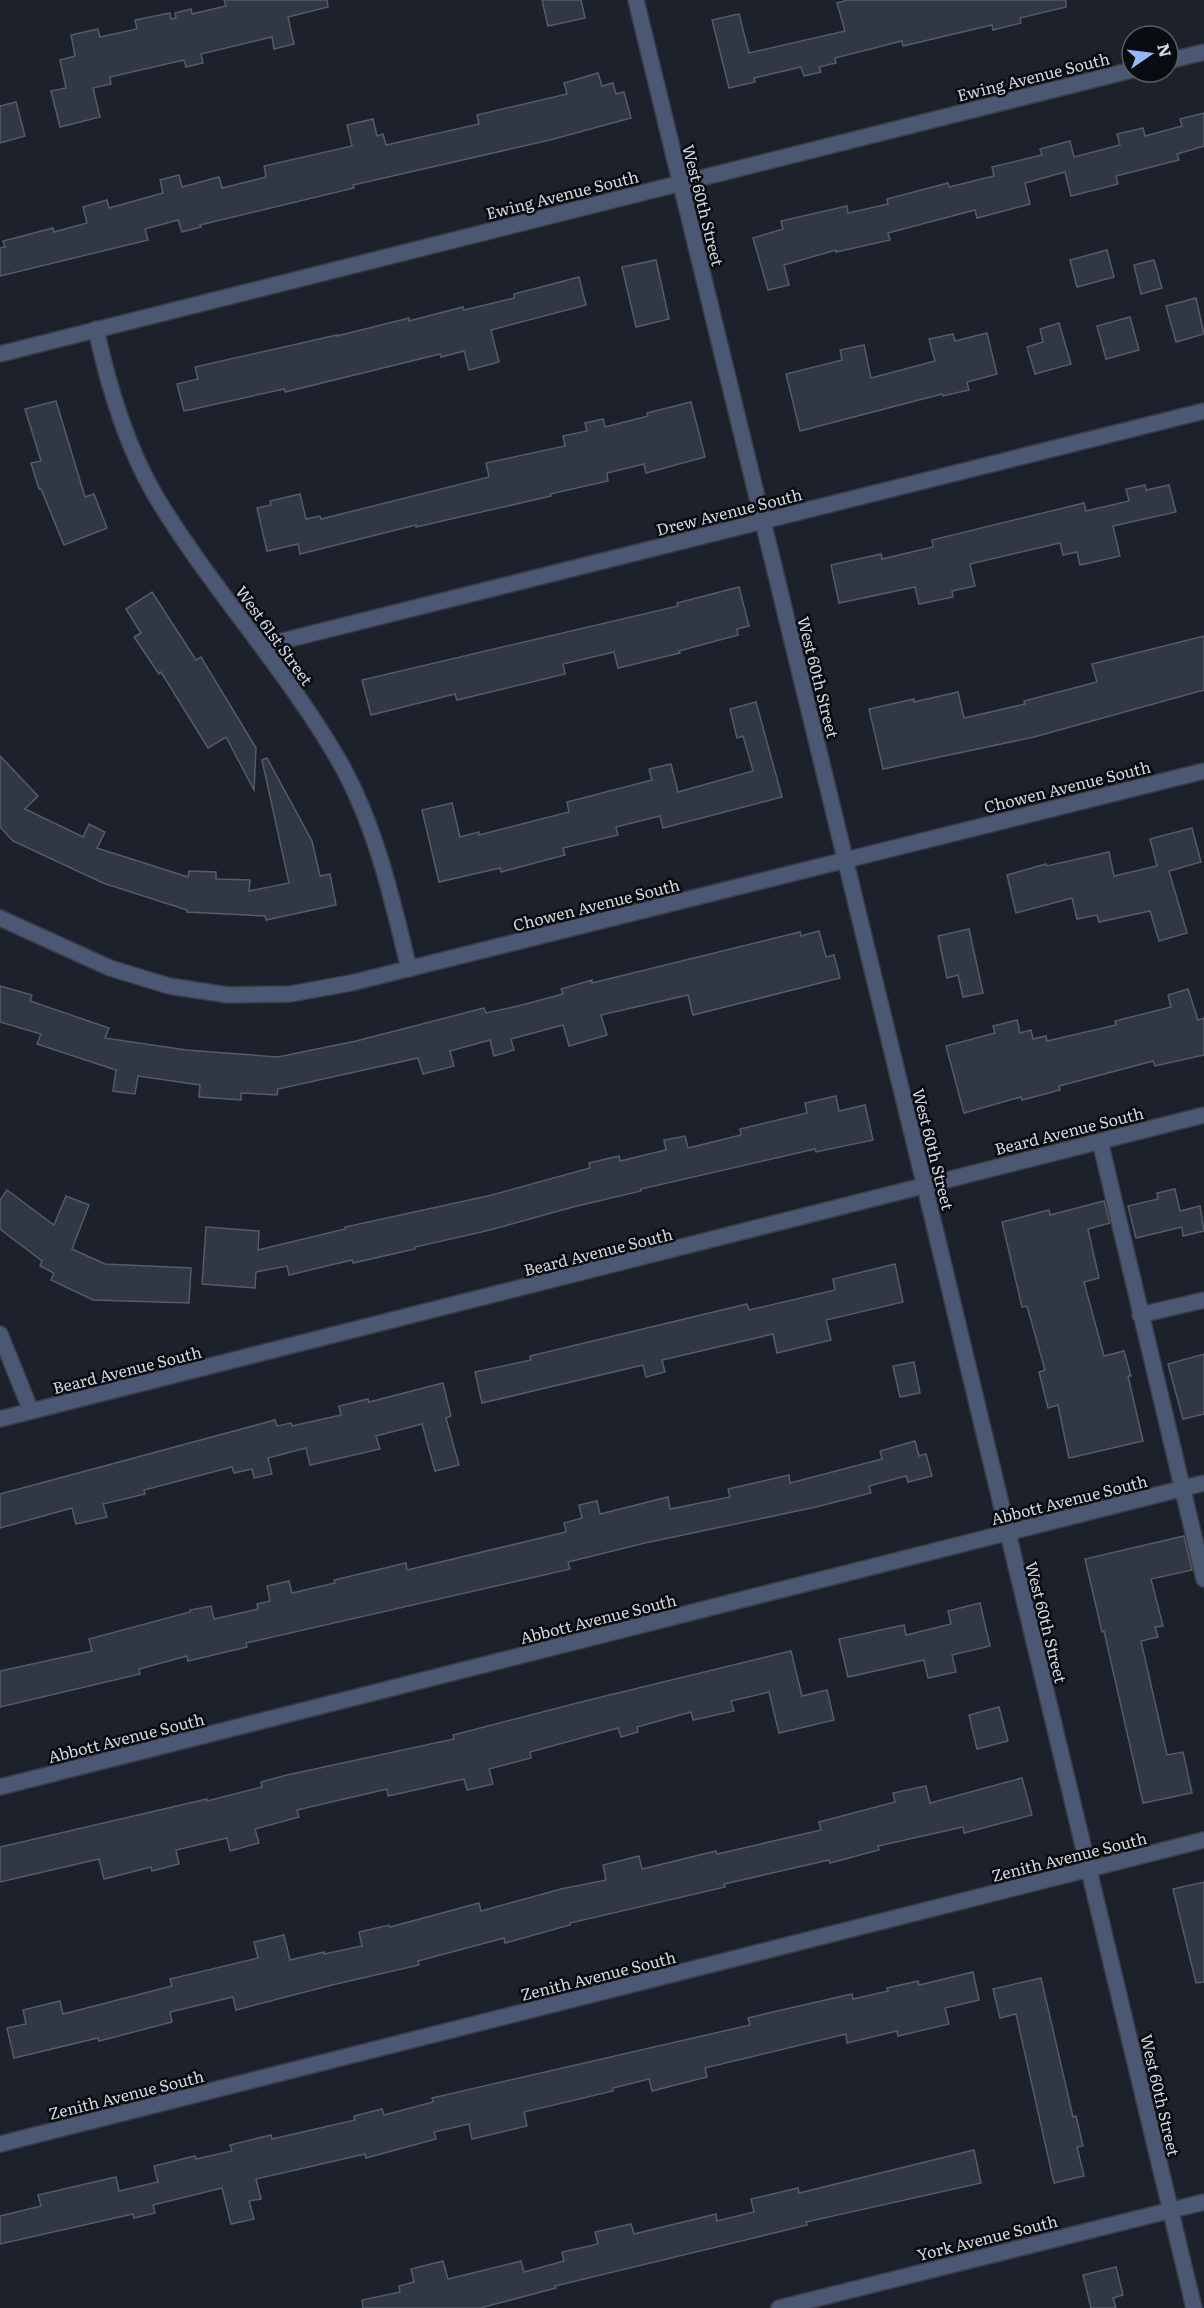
<svg xmlns="http://www.w3.org/2000/svg" width="1204" height="2308" viewBox="0 0 1204 2308" font-family="Literata,serif">
  <style>
    .building { fill: #313743; stroke: #555b68; stroke-width: 1.5 }
    .lines { fill: none; stroke-linecap: round; stroke-linejoin: round }
    .minor-casing { stroke: #393e48; stroke-width: 18 }
    .minor { stroke: #4b5874; stroke-width: 15 }
    .labels { text-anchor: middle; dominant-baseline: central; stroke-width: 5; stroke-linejoin: round; paint-order: stroke }
    .street-label { font-size: 16px; fill: #d2d6dd; stroke: #080b0f }
  </style>
  <rect width="100%" height="100%" fill="#1c212c"/>
  <g class="building">
    <path d="M224,0H327L328,7L288,17L294,44L274,49L272,37L201,54L203,63L186,67L184,60L110,77L111,84L93,88L100,117L60,127L51,91L66,88L60,60L75,56L71,35L98,29L100,37L137,29L135,20L170,13L171,19L176,18L175,13L191,9L192,14L226,6Z"/>
    <path d="M542,0H581L585,18L548,26Z"/>
    <path d="M847,0H1066V7L1020,18L1021,23L993,30L992,25L903,46L902,41L835,58L836,63L819,67L821,72L804,76L801,67L754,78L755,82L729,88L712,20L739,14L749,53L845,31L837,3Z"/>
    <path d="M598,73L602,86L613,83L616,94L624,92L631,118L550,140L353,185L354,188L200,225L201,227L182,232L178,220L145,229L148,240L0,276V248L5,247L3,241L53,228L54,232L87,223L83,207L107,200L109,208L163,193L160,180L179,175L182,187L219,177L222,188L266,177L264,166L352,146L347,125L373,119L377,136L383,134L386,145L479,124L477,115L567,94L564,83Z"/>
    <path d="M16,102L25,136L0,143V106Z"/>
    <path d="M1204,113V146L1177,154L1179,160L1116,176L1118,184L1071,196L1065,172L1025,183L1030,204L977,218L975,210L888,233L890,240L836,252V250L784,265L789,285L768,290L753,238L783,229L781,221L847,206L848,213L888,204L887,199L948,183L949,187L994,176L992,167L1042,155L1040,149L1070,141L1074,157L1120,145L1117,134L1143,128L1145,136L1182,126L1180,119Z"/>
    <path d="M1107,250L1114,277L1077,287L1070,260Z"/>
    <path d="M656,260L669,319L636,327L622,267Z"/>
    <path d="M1154,260L1162,288L1141,294L1134,265Z"/>
    <path d="M579,277L586,305L491,330L499,362L469,370L464,351L441,357L440,354L285,392L284,389L184,411L177,384L198,379L195,367L337,335V336L409,318V321L463,307L464,310L514,298V294Z"/>
    <path d="M1196,298L1204,334L1176,342L1166,306Z"/>
    <path d="M1130,317L1139,350L1106,359L1097,326Z"/>
    <path d="M1059,323L1071,364L1035,374L1027,347L1043,342L1040,329Z"/>
    <path d="M987,333L997,374L967,382L969,390L943,396L942,394L800,431L786,374L842,360L840,350L864,345L871,378L935,361L929,339L953,334L955,341Z"/>
    <path d="M56,401L85,497L94,494L107,528L64,545L41,489H39L31,463L41,461L25,409Z"/>
    <path d="M691,402L705,457L646,473L644,464L607,473L608,481L550,494L551,496L416,527V525L300,554L298,544L267,551L257,508L271,505L270,501L300,494L306,519L320,516L321,519L489,477L486,463L565,446L563,436L587,431L585,423L603,419L605,427L648,416L647,413Z"/>
    <path d="M1145,485L1146,490L1169,485L1176,512L1113,526L1120,556L1080,565L1077,552L1063,555L1060,543L970,564L975,586L952,591L953,597L919,604L915,587L839,603L831,565L881,554L882,559L933,547L932,540L1084,503L1086,511L1129,501L1126,489Z"/>
    <path d="M739,587L749,626L737,629L738,635L679,651L680,653L618,668L614,652L563,664L565,674L457,700L455,694L371,715L362,680L678,606L677,603Z"/>
    <path d="M152,592L196,660L201,657L256,748L254,790L226,737L208,748L161,672L159,674L134,637L141,633L126,609Z"/>
    <path d="M1204,636V690L1034,737L883,769L869,709L914,699V702L958,692L964,718L1025,704L1024,701L1097,682L1092,664Z"/>
    <path d="M756,702L782,797L663,828L660,816L616,827L618,835L563,848L565,855L501,872L500,868L439,882L422,810L452,803L460,837L479,832V835L569,812L567,802L652,780L649,769L671,764L678,792L753,771L743,736L737,738L730,709Z"/>
    <path d="M0,756L38,796L25,809L83,837L89,824L105,832L97,848L188,877L189,871L216,872V879L250,880L249,891L289,883L262,760L267,758L312,841L320,876L330,874L336,905L266,920L265,916L187,912V910L103,883L13,841L0,827Z"/>
    <path d="M1192,828L1201,862L1169,871L1187,933L1159,941L1150,911L1099,922L1097,915L1077,919L1072,898L1016,913L1007,875L1046,864L1047,866L1109,852L1114,876L1157,866L1150,839Z"/>
    <path d="M969,929L983,993L963,997L958,975L947,978L938,936Z"/>
    <path d="M819,931L826,957L834,955L840,978L693,1015L688,995L601,1015L607,1035L569,1046L563,1025L511,1039L514,1050L494,1056L490,1040L450,1051L454,1066L423,1074L418,1058L278,1089L277,1095L241,1093V1100L199,1097L200,1085L138,1076L135,1094L113,1091L116,1070L37,1044L41,1034L0,1022V986L32,995L30,1001L109,1028L105,1038L186,1050L278,1057L356,1041L484,1008L486,1013L518,1006L563,994L561,989L592,980V983L800,932L801,936Z"/>
    <path d="M1188,989L1198,1020L1204,1018V1055L1155,1066L1153,1061L1059,1086L1060,1090L1022,1100L1021,1097L964,1113L946,1046L995,1033L993,1026L1017,1020L1020,1033L1031,1030L1033,1039L1046,1036L1047,1041L1116,1025L1115,1021L1171,1007L1168,995Z"/>
    <path d="M836,1096L839,1111L865,1105L873,1140L816,1152L815,1149L641,1189V1191L573,1207L490,1230L415,1247V1249L353,1263L352,1260L289,1275L287,1266L256,1272L255,1288L202,1284L206,1227L259,1231L258,1250L345,1229V1227L492,1195L590,1168L589,1163L619,1156L620,1161L666,1150L664,1140L685,1136L688,1148L741,1135L740,1129L807,1113L805,1103Z"/>
    <path d="M1175,1189L1180,1211L1200,1206L1204,1231L1183,1236L1182,1227L1136,1238L1128,1206L1158,1199L1157,1193Z"/>
    <path d="M7,1190L54,1225L66,1196L89,1205L72,1249L105,1264L191,1268L189,1303L93,1300L51,1280L54,1273L40,1266L42,1261L0,1229V1200Z"/>
    <path d="M1104,1201L1110,1223L1088,1229L1099,1278L1084,1282L1104,1356L1124,1351L1131,1376H1128L1143,1441L1069,1458L1058,1405L1048,1408L1039,1372L1045,1370L1027,1306L1022,1307L1002,1222L1049,1210L1050,1215Z"/>
    <path d="M895,1264L903,1302L826,1320L831,1340L777,1353L773,1334L662,1360L665,1372L646,1377L643,1365L482,1403L475,1372L531,1360L530,1356L747,1304L749,1310L835,1290L833,1279Z"/>
    <path d="M1204,1354V1414L1183,1419L1168,1364Z"/>
    <path d="M914,1362L920,1393L900,1397L893,1366Z"/>
    <path d="M443,1383L451,1416L446,1418L459,1465L435,1471L422,1424L376,1436L380,1449L310,1465L306,1448L268,1458L272,1474L254,1478L252,1469L234,1473L232,1467L144,1490L145,1494L103,1504L107,1517L76,1524L72,1508L0,1528V1494L275,1420L277,1426L291,1423L292,1426L341,1415L339,1406L368,1399L369,1402Z"/>
    <path d="M915,1441L919,1456L926,1454L932,1476L908,1482L906,1476L869,1486L871,1493L816,1507L645,1543L568,1562L570,1569L246,1643L247,1647L188,1661L187,1656L139,1669L140,1674L0,1707V1671L92,1651L89,1639L190,1612V1610L211,1606L214,1619L258,1609L257,1604L270,1601L267,1586L289,1581L292,1593L335,1583L334,1580L406,1563L407,1570L566,1532L564,1523L582,1518L579,1505L597,1501L600,1514L668,1497L670,1509L730,1497L728,1489L789,1475L790,1483L882,1459L880,1451Z"/>
    <path d="M1184,1536L1192,1570L1151,1579L1163,1626L1155,1627L1158,1637L1141,1641L1167,1755L1183,1752L1192,1793L1143,1803L1104,1631L1102,1632L1085,1559Z"/>
    <path d="M980,1603L990,1646L952,1655L956,1672L928,1678L924,1660L848,1677L839,1639L904,1625L906,1635L951,1624L948,1611Z"/>
    <path d="M791,1651L802,1696L827,1690L834,1720L779,1733L769,1692L731,1701L734,1711L693,1720L691,1712L637,1727L638,1732L621,1737L618,1728L530,1752L531,1758L489,1769L493,1784L467,1790L464,1779L388,1796L387,1789L297,1810L299,1817L255,1829L259,1843L230,1851L227,1838L176,1850L179,1864L152,1871L151,1867L104,1879L99,1859L0,1882V1847L207,1799V1801L262,1787L261,1782L287,1775L454,1739L453,1735L589,1700Z"/>
    <path d="M999,1707L1008,1741L977,1749L969,1715Z"/>
    <path d="M1022,1778L1032,1815L964,1833L963,1827L878,1846L879,1850L830,1863L829,1860L724,1884L725,1887L570,1923V1925L505,1943L504,1938L418,1961L419,1965L332,1985L236,2010L233,1997L170,2012L172,2022L99,2041L98,2038L14,2058L7,2028L26,2024L23,2010L60,2001L63,2014L172,1986L170,1979L258,1958L254,1942L284,1935L290,1960L324,1952V1954L362,1946L359,1932L389,1925L390,1927L479,1903L481,1911L561,1889L606,1880L603,1865L639,1856L642,1869L716,1851L717,1854L821,1830L819,1822L895,1802L893,1793L926,1786L930,1803Z"/>
    <path d="M1204,1882V1982L1196,1983L1173,1889Z"/>
    <path d="M973,1972L979,2000L945,2008L949,2024L898,2036L897,2031L847,2043L846,2034L705,2068L707,2077L652,2091L649,2079L613,2088V2091L524,2112L527,2126L472,2139L469,2124L434,2132L436,2139L366,2158L365,2154L256,2179L261,2199L249,2201L254,2219L231,2224L222,2188L153,2205L155,2213L134,2218L133,2214L0,2244V2216L41,2206L38,2195L116,2177L119,2191L158,2182L154,2166L195,2156L196,2159L232,2151L230,2145L271,2135L272,2139L355,2120L354,2116L382,2109L384,2115L433,2102L432,2098L750,2025L748,2018L777,2011L852,1994L853,1999L888,1991L887,1988L918,1981L919,1985Z"/>
    <path d="M1041,1978L1073,2117L1076,2116L1083,2146L1077,2147L1084,2176L1054,2183L1016,2014L1000,2018L993,1989Z"/>
    <path d="M974,2150L981,2183L806,2222L807,2225L555,2286L556,2288L480,2308H363L362,2300L400,2292L399,2286L414,2282L411,2269L443,2261L448,2279L521,2261L524,2272L564,2261L562,2252L598,2244L595,2232L631,2224L634,2234L716,2214L717,2221L754,2212L751,2199L798,2188L799,2193Z"/>
    <path d="M1116,2267L1123,2295L1113,2298L1116,2308H1091L1083,2275Z"/>
  </g>
  <g class="lines">
    <g class="minor-casing">
      <g id="minor">
        <path d="M636,0L925,1187L1194,2308"/>
        <path d="M1168,61L1204,52"/>
        <path d="M96,329C108,385 126,445 155,495C210,587 284,666 338,759C375,823 392,898 409,969"/>
        <path d="M0,354L1132,70"/>
        <path d="M262,646L1204,411"/>
        <path d="M0,918L110,968L169,986L228,995L290,994L351,983L1204,771"/>
        <path d="M1100,1141L1204,1579"/>
        <path d="M1140,1315L1204,1300"/>
        <path d="M0,1334L31,1411"/>
        <path d="M0,1419L1204,1115"/>
        <path d="M0,1787L1204,1483"/>
        <path d="M0,2144L1204,1840"/>
        <path d="M779,2308L1204,2202"/>
      </g>
    </g>
    <use href="#minor" class="minor"/>
  </g>
  <g class="labels">
    <g class="street-label">
      <text transform="translate(1033 76) rotate(-14)">Ewing Avenue South</text>
      <text transform="translate(562 194) rotate(-14)">Ewing Avenue South</text>
      <text transform="translate(704 205) rotate(76)">West 60th Street</text>
      <text transform="translate(729 511) rotate(-14)">Drew Avenue South</text>
      <text transform="translate(275 635) rotate(54)">West 61st Street</text>
      <text transform="translate(819 677) rotate(76)">West 60th Street</text>
      <text transform="translate(1067 786) rotate(-14)">Chowen Avenue South</text>
      <text transform="translate(596 904) rotate(-14)">Chowen Avenue South</text>
      <text transform="translate(1069 1130) rotate(-14)">Beard Avenue South</text>
      <text transform="translate(934 1149) rotate(76)">West 60th Street</text>
      <text transform="translate(598 1251) rotate(-14)">Beard Avenue South</text>
      <text transform="translate(127 1369) rotate(-14)">Beard Avenue South</text>
      <text transform="translate(1069 1499) rotate(-14)">Abbott Avenue South</text>
      <text transform="translate(598 1618) rotate(-14)">Abbott Avenue South</text>
      <text transform="translate(1047 1622) rotate(76)">West 60th Street</text>
      <text transform="translate(126 1737) rotate(-14)">Abbott Avenue South</text>
      <text transform="translate(1069 1856) rotate(-14)">Zenith Avenue South</text>
      <text transform="translate(598 1975) rotate(-14)">Zenith Avenue South</text>
      <text transform="translate(126 2094) rotate(-14)">Zenith Avenue South</text>
      <text transform="translate(1161 2095) rotate(77)">West 60th Street</text>
      <text transform="translate(987 2237) rotate(-14)">York Avenue South</text>
    </g>
  </g>
  <g transform="translate(1150 54) rotate(76)"><circle r="28" fill="#080b0f" stroke="#595c61" stroke-width="1.5"/>
  <path d="M0-4.5L10 22L0 15L-10 22Z" fill="#96b6fd"/>
  <text y="-9" font-size="16" font-weight="bold" text-anchor="middle" fill="#d2d6dd">N</text>
  </g>
</svg>
